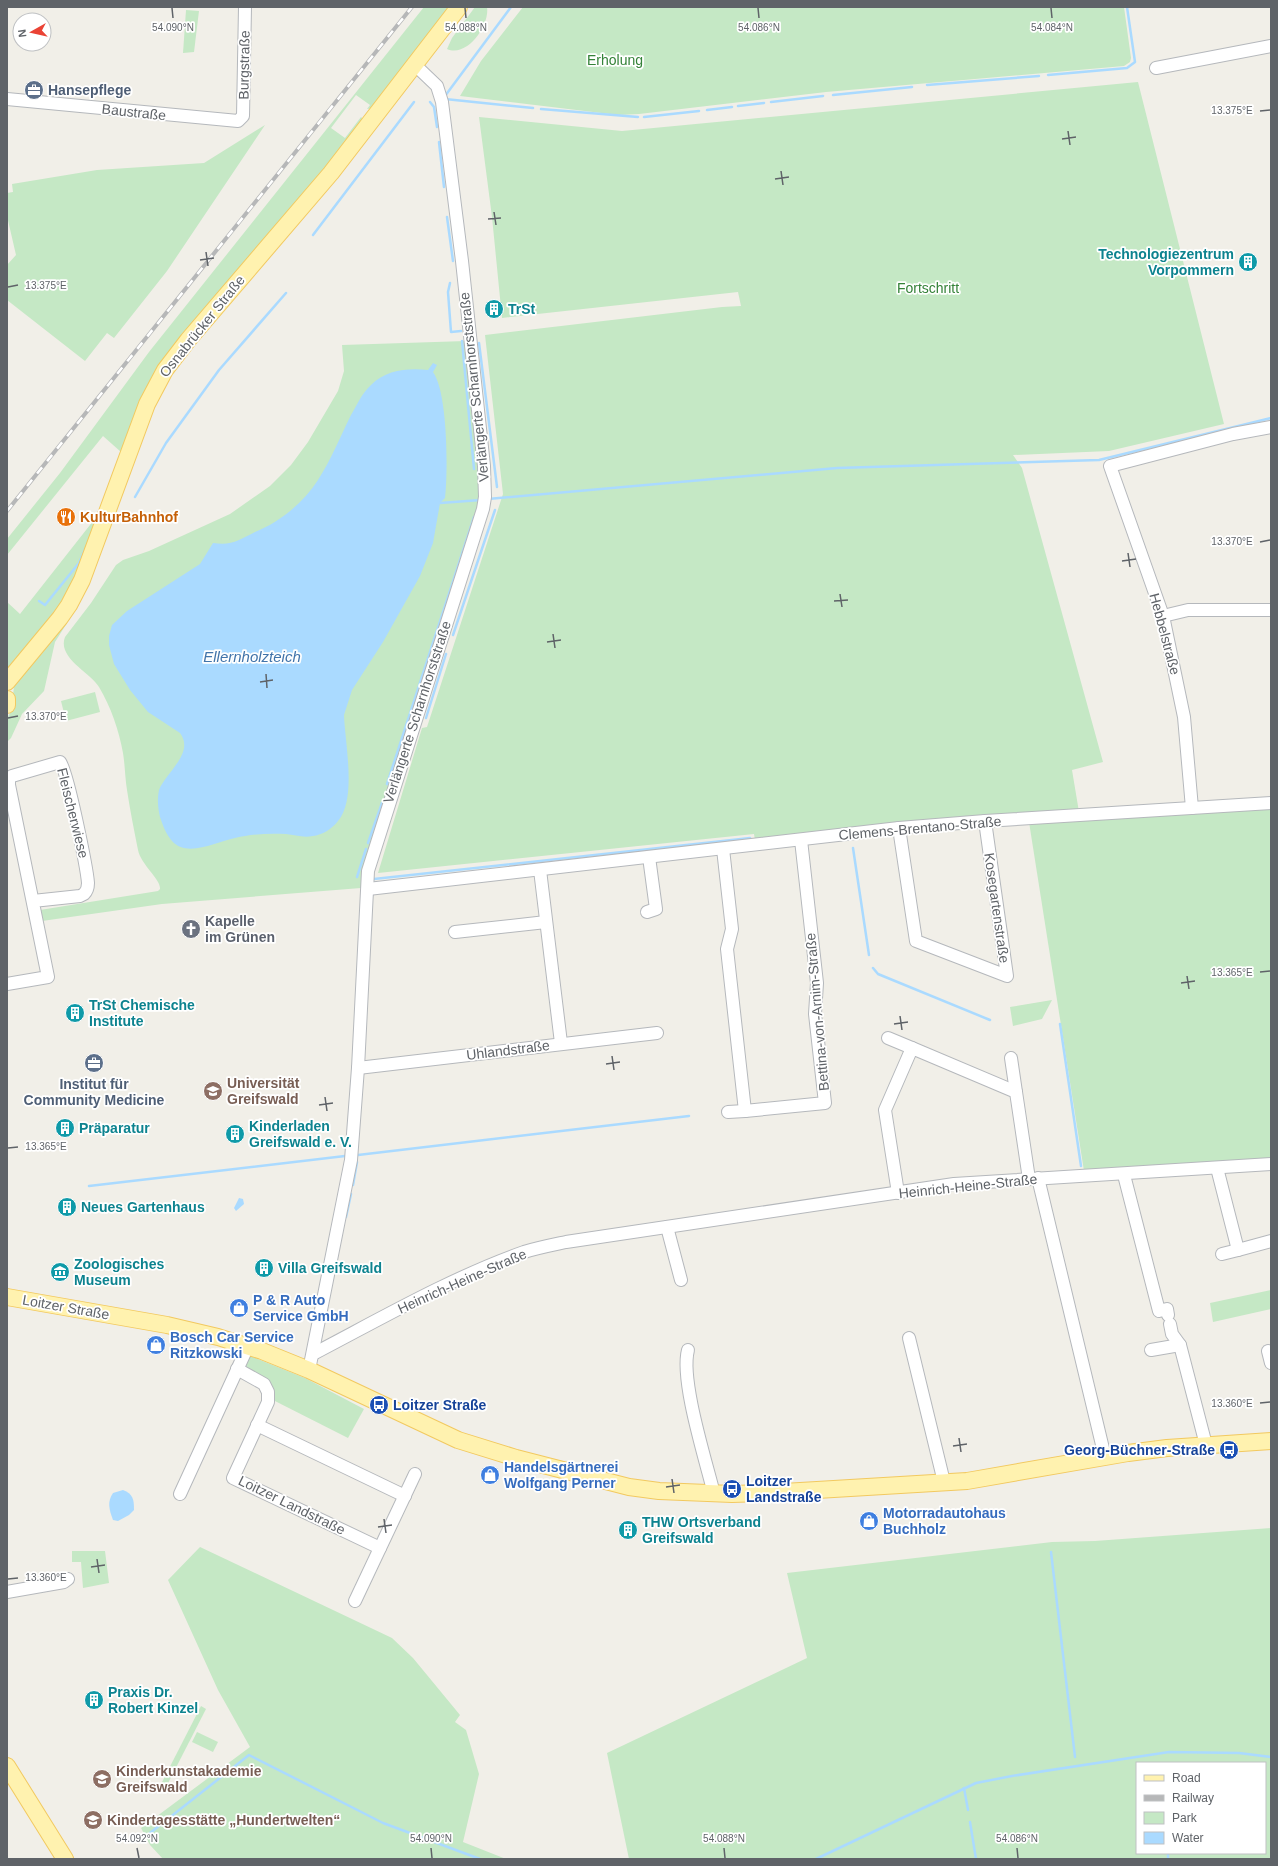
<svg xmlns="http://www.w3.org/2000/svg" width="1278" height="1866" viewBox="0 0 1278 1866" font-family="Helvetica,sans-serif">
  <style>
    .green { fill: #c5e8c5; fill-rule: evenodd }
    .water { fill: #aadaff }
    .lines { fill: none; stroke-linecap: round; stroke-linejoin: round }
    .stream { stroke: #aadaff; stroke-width: 2.5 }
    .minor-casing { stroke: #b5b8bc; stroke-width: 14 }
    .major-casing { stroke: #f2c960; stroke-width: 18 }
    .minor { stroke: #fff; stroke-width: 12 }
    .major { stroke: #fff2af; stroke-width: 16 }
    .rail-casing { stroke: #b6b7b8; stroke-width: 4 }
    .rail { stroke: #fff; stroke-width: 2.5; stroke-dasharray: 8; stroke-linecap: butt }
    .ticks { fill: none; stroke: #5f6368; stroke-width: 1.5 }
    .labels { text-anchor: middle; dominant-baseline: central; stroke-width: 3.5; stroke-linejoin: round; paint-order: stroke }
    .park-label { font-size: 14px; fill: #348238; stroke: #fff }
    .street-label { font-size: 14px; fill: #5f6368; stroke: #fff }
    .service-label { font-size: 14px; font-weight: bold; fill: #4e5e75; stroke: #fff; text-anchor: start }
    .culture-label { font-size: 14px; font-weight: bold; fill: #0d838f; stroke: #fff; text-anchor: start }
    .food-label { font-size: 14px; font-weight: bold; fill: #c56008; stroke: #fff; text-anchor: start }
    .worship-label { font-size: 14px; font-weight: bold; fill: #5b616d; stroke: #fff; text-anchor: start }
    .education-label { font-size: 14px; font-weight: bold; fill: #785e54; stroke: #fff; text-anchor: start }
    .shop-label { font-size: 14px; font-weight: bold; fill: #366cbe; stroke: #fff; text-anchor: start }
    .transit-label { font-size: 14px; font-weight: bold; fill: #164399; stroke: #fff; text-anchor: start }
    .water-label { font-size: 15px; font-style: italic; fill: #4174aa; stroke: #fff }
    .ticks-label { font-size: 10px; text-anchor: middle; fill: #5f6368; stroke: #fff; stroke-width: 3.5; stroke-linejoin: round; paint-order: stroke }
  </style>
  <rect width="100%" height="100%" fill="#f1efe8"/>
  <g class="green">
    <path d="M424,7H453L376,108L367,109L370,105L356,95L331,128L345,138L361,117L363,119V125L176,347L121,452L103,436L7,555V539L60,473L149,352Z"/>
    <path d="M475,7H487C490,25 467,58 447,49L452,38Z"/>
    <path d="M523,7H1124L1131,58L1130,62L1124,66L826,92L639,114L618,115L460,96L481,61Z"/>
    <path d="M186,10L199,11L194,52L183,53Z"/>
    <path d="M1138,82L1224,424L1109,451L1013,455L1022,468L1103,762L1072,770L1079,812L755,840L754,834L378,873L422,728L427,727L503,494L485,335L722,307L741,306L738,292L502,318L492,217L479,117L622,131Z"/>
    <path d="M265,125L167,271L114,338L107,333L85,361L7,300V265L16,255L7,216V193L13,192L12,184L97,170L204,163Z"/>
    <path d="M466,341L479,475V509L372,848L361,888L162,904L42,921L40,910L158,891L160,889C161,879 141,865 138,850C134,830 130,810 127,790C125,778 125,765 123,753C119,731 111,707 99,687C90,672 57,658 65,637L91,603L116,565L123,560L149,551L230,514L270,486L291,465L308,442L338,391L344,371L342,345Z"/>
    <path d="M101,511L87,555L62,606L7,670V602L20,614Z"/>
    <path d="M63,621L67,623L55,642L44,691L22,714L11,738L7,742V719L11,711L14,687Z"/>
    <path d="M95,692L100,712L66,721L61,701Z"/>
    <path d="M1271,807V1158L1084,1171L1029,822Z"/>
    <path d="M1052,1000L1042,1019L1013,1026L1010,1007Z"/>
    <path d="M1271,1290V1309L1213,1322L1210,1303Z"/>
    <path d="M248,1355L305,1378L364,1409L348,1438L269,1398L248,1370L246,1366Z"/>
    <path d="M1271,1528V1859H629L607,1753L807,1658L787,1573L1052,1542L1095,1541ZM1137,1763H1265V1853H1137Z"/>
    <path d="M200,1547L392,1638L413,1658L460,1715L455,1722L466,1730L479,1774L463,1842L506,1859H163L150,1845L141,1828L250,1747L218,1690L168,1580Z"/>
    <path d="M72,1551H105L109,1583L83,1588L81,1562H72Z"/>
    <path d="M201,1706L206,1709L163,1793L158,1790Z"/>
    <path d="M197,1732L218,1742L213,1752L192,1742Z"/>
  </g>
  <g class="water">
    <path d="M433,363L437,365L433,372C448,393 448,472 445,498L440,503L433,543L420,576L383,642L352,690L344,715C345,743 357,799 338,821C332,829 322,835 313,836C303,838 295,835 286,834C269,833 251,834 235,838C216,842 187,858 172,841C166,834 163,826 160,817C158,809 157,799 159,790C166,772 195,753 180,733L148,712L130,690L114,664L109,645V636L112,625L127,611L200,564L213,543C232,546 239,540 255,532C280,522 303,503 318,480C331,460 340,437 351,415C357,405 362,393 371,385C386,370 407,368 428,370Z"/>
    <path d="M239,1198L243,1199L244,1204L236,1211L234,1208Z"/>
    <path d="M123,1490C133,1494 134,1499 134,1510L129,1515L118,1521L113,1520C109,1509 107,1502 113,1493Z"/>
  </g>
  <g class="lines">
    <g class="stream">
      <path d="M1048,75L1127,68L1135,62L1127,7"/>
      <path d="M927,85L1039,76"/>
      <path d="M833,95L912,87"/>
      <path d="M445,96L511,7"/>
      <path d="M445,99L533,108"/>
      <path d="M430,102L434,107L437,127"/>
      <path d="M771,102L823,96"/>
      <path d="M738,106L764,103"/>
      <path d="M541,109L638,117"/>
      <path d="M707,110L732,107"/>
      <path d="M644,117L699,111"/>
      <path d="M439,142L444,187"/>
      <path d="M447,217L453,261"/>
      <path d="M313,235L414,102"/>
      <path d="M450,283L448,292L451,332L461,331"/>
      <path d="M462,341L474,469"/>
      <path d="M479,343L497,487"/>
      <path d="M135,497L166,443L219,370L286,293"/>
      <path d="M488,499L837,468L1099,460L1271,418"/>
      <path d="M440,503L481,500"/>
      <path d="M39,601L45,605L79,563L85,549"/>
      <path d="M453,635L495,510"/>
      <path d="M426,718L446,654"/>
      <path d="M387,784L474,517"/>
      <path d="M368,843L382,803"/>
      <path d="M853,848L869,955"/>
      <path d="M357,877L366,849"/>
      <path d="M374,879L750,838"/>
      <path d="M873,968L878,974L990,1020"/>
      <path d="M1060,1024L1081,1166"/>
      <path d="M358,1155L689,1116"/>
      <path d="M353,1185L357,1162"/>
      <path d="M89,1186L345,1156"/>
      <path d="M346,1217L351,1194"/>
      <path d="M1051,1552L1075,1757"/>
      <path d="M964,1788L968,1810"/>
      <path d="M970,1822L976,1859"/>
      <path d="M150,1833L249,1755L383,1823L480,1859"/>
      <path d="M816,1859L976,1783L1012,1776L1169,1752L1239,1753L1271,1757"/>
      <path d="M1168,1859V1853"/>
    </g>
    <g class="minor-casing">
      <g id="minor">
        <path d="M1156,68L1271,46"/>
        <path d="M7,99L238,121L243,116L245,7"/>
        <path d="M1163,616L1188,610H1271"/>
        <path d="M1192,808L1184,717L1163,616L1110,466L1233,434L1271,427"/>
        <path d="M899,828L916,941L1007,976L985,821"/>
        <path d="M723,849L732,929L727,949L745,1111L825,1103L815,1014L817,983L801,840"/>
        <path d="M540,870L561,1043"/>
        <path d="M368,889L899,828L985,821L1271,803"/>
        <path d="M647,912L656,909L649,857"/>
        <path d="M455,932L546,922"/>
        <path d="M7,984L48,977L9,785V779L12,776L60,762C67,769 87,869 88,883C88,888 87,891 84,894L80,896L33,901"/>
        <path d="M888,1038L912,1048"/>
        <path d="M1011,1058L1016,1092"/>
        <path d="M358,1068L657,1033"/>
        <path d="M728,1112L745,1111"/>
        <path d="M1217,1168L1238,1250L1271,1241"/>
        <path d="M1124,1175L1159,1311L1167,1309L1168,1315"/>
        <path d="M1038,1178L1105,1457"/>
        <path d="M898,1193L885,1110L912,1048L1016,1092L1029,1179"/>
        <path d="M667,1227L681,1280"/>
        <path d="M1222,1254L1238,1250"/>
        <path d="M1170,1324L1172,1334L1180,1345L1206,1445"/>
        <path d="M909,1338L944,1482"/>
        <path d="M688,1350C680,1380 706,1461 714,1494"/>
        <path d="M1151,1350L1180,1345"/>
        <path d="M1268,1351L1271,1363"/>
        <path d="M313,1354C380,1319 453,1277 524,1252C537,1248 552,1245 566,1242L954,1184L1271,1164"/>
        <path d="M237,1369L264,1384L268,1392V1402L233,1478L380,1548"/>
        <path d="M309,1370L351,1160L358,1068L368,871L483,509L485,497L484,466L462,261L442,102L437,86L414,64"/>
        <path d="M257,1425L405,1496"/>
        <path d="M180,1494L248,1346"/>
        <path d="M7,1592L64,1582L68,1579"/>
        <path d="M355,1601L415,1474"/>
      </g>
    </g>
    <g class="major-casing">
      <g id="major">
        <path d="M7,682L60,618L69,605L82,580L147,404L165,370L188,340L331,173L459,7"/>
        <path d="M7,699V705"/>
        <path d="M7,1297L167,1325L218,1337L262,1351L309,1370L458,1440L516,1458L629,1487L659,1491L732,1494L767,1493L967,1481L1128,1453L1167,1448L1271,1441"/>
        <path d="M7,1766L65,1859"/>
      </g>
    </g>
    <use href="#minor" class="minor"/>
    <use href="#major" class="major"/>
    <g class="rail-casing">
      <path id="rail" d="M7,511L412,7"/>
    </g>
    <use href="#rail" class="rail"/>
  </g>
  <path class="ticks" d="M172,8L173,18M465,8L466,18M758,8L759,18M1051,8L1052,18M1260,111L1270,110M1068,131L1070,145M1062,139L1076,137M781,171L783,185M775,179L789,177M494,212L496,225M488,219L501,218M206,252L208,266M200,260L214,258M8,287L18,285M1260,542L1270,540M1128,553L1130,567M1122,561L1136,559M840,594L842,607M834,601L848,600M553,634L555,648M547,642L561,640M266,674L267,688M260,682L273,680M8,718L18,716M1260,972L1270,971M1187,976L1189,989M1181,983L1195,981M900,1016L902,1030M894,1024L908,1022M612,1056L614,1070M606,1064L620,1062M325,1097L327,1111M319,1105L333,1103M8,1148L18,1147M1260,1403L1270,1402M959,1438L961,1452M953,1446L967,1444M672,1479L674,1493M666,1487L680,1485M384,1519L386,1533M378,1527L392,1525M97,1559L99,1573M91,1567L105,1565M8,1579L18,1578M137,1848L139,1858M431,1848L432,1858M724,1848L725,1858M1017,1848L1018,1858"/>
  <defs>
    <g id="office-disc" transform="scale(1)"><circle r="9.5" fill="#5c6f8a" stroke="#fff"/><path d="M-6-3h4V-5.5h4V-3h4V5H-6ZM-1-4.5V-3h2v-1.5ZM-6 0V1H6V0Z" fill="#fff"/></g>
    <g id="building-disc" transform="scale(1)"><circle r="9.5" fill="#0f9aa8" stroke="#fff"/><path d="M-4-6H4V6H1V3H-1V6H-4ZM-2.5-4.3h1.7v1.8h-1.7ZM.8-4.3h1.7v1.8H.8ZM-2.5-1h1.7V.8h-1.7ZM.8-1h1.7V.8H.8Z" fill="#fff"/></g>
    <g id="restaurant-disc" transform="scale(1)"><circle r="9.5" fill="#e8710a" stroke="#fff"/><path d="M-5-6h1v4h1v-4h1v4h1v-4h1v5L-1.5 .5V6h-2V.5L-5-1ZM5-6V6H3V1.5H1.5Q1.5-4 5-6Z" fill="#fff"/></g>
    <g id="church-disc" transform="scale(1)"><circle r="9.5" fill="#6b7280" stroke="#fff"/><path d="M-1.2-6h2.4v3.5h3.3v2.4h-3.3V6h-2.4V-.1h-3.3v-2.4h3.3Z" fill="#fff"/></g>
    <g id="university-disc" transform="scale(1)"><circle r="9.5" fill="#8d6e63" stroke="#fff"/><path d="M0-5L7-2L0 1L-7-2ZM-4 1L0 2.5L4 1V4Q0 6-4 4Z" fill="#fff"/></g>
    <g id="museum-disc" transform="scale(1)"><circle r="9.5" fill="#0f9aa8" stroke="#fff"/><path d="M0-6L6-3V-2H-6V-3ZM-5-1h2V3h-2ZM-1-1h2V3h-2ZM3-1h2V3H3ZM-6 4H6V6H-6Z" fill="#fff"/></g>
    <g id="shop-disc" transform="scale(1)"><circle r="9.5" fill="#3f7fe0" stroke="#fff"/><path d="M-5-2.5h2.3a2.7 3.5 0 0 1 5.4 0H5L5.5 6h-11ZM-1.5-2.5h3a1.5 2.3 0 0 0-3 0Z" fill="#fff"/></g>
    <g id="bus-disc" transform="scale(1)"><circle r="9.5" fill="#1a4fb4" stroke="#fff"/><path d="M-5-6H5V4H4V6H2V4H-2V6H-4V4H-5ZM-3.5-4V0h7V-4ZM-3.5 1.2v1.5H-2V1.2ZM2 1.2v1.5H3.5V1.2Z" fill="#fff"/></g>
    <g id="school-disc" transform="scale(1)"><circle r="9.5" fill="#8d6e63" stroke="#fff"/><path d="M0-5L7-2L0 1L-7-2ZM-4 1L0 2.5L4 1V4Q0 6-4 4Z" fill="#fff"/></g>
  </defs>
  <g fill-rule="evenodd">
    <use href="#office-disc" x="34" y="90"/>
    <use href="#building-disc" x="1248" y="262"/>
    <use href="#building-disc" x="494" y="309"/>
    <use href="#restaurant-disc" x="66" y="517"/>
    <use href="#church-disc" x="191" y="929"/>
    <use href="#building-disc" x="75" y="1013"/>
    <use href="#office-disc" x="94" y="1063"/>
    <use href="#university-disc" x="213" y="1091"/>
    <use href="#building-disc" x="65" y="1128"/>
    <use href="#building-disc" x="235" y="1134"/>
    <use href="#building-disc" x="67" y="1207"/>
    <use href="#building-disc" x="264" y="1268"/>
    <use href="#museum-disc" x="60" y="1272"/>
    <use href="#shop-disc" x="239" y="1308"/>
    <use href="#shop-disc" x="156" y="1345"/>
    <use href="#bus-disc" x="379" y="1405"/>
    <use href="#bus-disc" x="1229" y="1450"/>
    <use href="#shop-disc" x="490" y="1475"/>
    <use href="#bus-disc" x="732" y="1489"/>
    <use href="#shop-disc" x="869" y="1521"/>
    <use href="#building-disc" x="628" y="1530"/>
    <use href="#building-disc" x="94" y="1700"/>
    <use href="#school-disc" x="102" y="1779"/>
    <use href="#school-disc" x="93" y="1820"/>
  </g>
  <g class="labels">
    <g class="park-label">
      <text x="615" y="60">Erholung</text>
      <text x="928" y="288">Fortschritt</text>
    </g>
    <g class="street-label">
      <text transform="translate(244 65) rotate(-89)">Burgstraße</text>
      <text transform="translate(134 112) rotate(6)">Baustraße</text>
      <text transform="translate(202 326) rotate(-51)">Osnabrücker Straße</text>
      <text transform="translate(474 387) rotate(-96)">Verlängerte Scharnhorststraße</text>
      <text transform="translate(1165 634) rotate(75)">Hebbelstraße</text>
      <text transform="translate(417 712) rotate(-72)">Verlängerte Scharnhorststraße</text>
      <text transform="translate(73 813) rotate(76)">Fleischerwiese</text>
      <text transform="translate(920 828) rotate(-5)">Clemens-Brentano-Straße</text>
      <text transform="translate(997 908) rotate(82)">Kosegartenstraße</text>
      <text transform="translate(817 1012) rotate(-95)">Bettina-von-Arnim-Straße</text>
      <text transform="translate(508 1050) rotate(-7)">Uhlandstraße</text>
      <text transform="translate(968 1186) rotate(-6)">Heinrich-Heine-Straße</text>
      <text transform="translate(462 1281) rotate(-24)">Heinrich-Heine-Straße</text>
      <text transform="translate(66 1307) rotate(10)">Loitzer Straße</text>
      <text transform="translate(292 1505) rotate(26)">Loitzer Landstraße</text>
    </g>
    <g class="service-label">
      <text x="48" y="90">Hansepflege</text>
      <text x="94" y="1084" text-anchor="middle">Institut für<tspan x="94" dy="16">Community Medicine</tspan></text>
    </g>
    <g class="culture-label">
      <text x="1234" y="254" text-anchor="end">Technologiezentrum<tspan x="1234" dy="16">Vorpommern</tspan></text>
      <text x="508" y="309">TrSt</text>
      <text x="89" y="1005">TrSt Chemische<tspan x="89" dy="16">Institute</tspan></text>
      <text x="249" y="1126">Kinderladen<tspan x="249" dy="16">Greifswald e. V.</tspan></text>
      <text x="79" y="1128">Präparatur</text>
      <text x="81" y="1207">Neues Gartenhaus</text>
      <text x="74" y="1264">Zoologisches<tspan x="74" dy="16">Museum</tspan></text>
      <text x="278" y="1268">Villa Greifswald</text>
      <text x="642" y="1522">THW Ortsverband<tspan x="642" dy="16">Greifswald</tspan></text>
      <text x="108" y="1692">Praxis Dr.<tspan x="108" dy="16">Robert Kinzel</tspan></text>
    </g>
    <g class="food-label">
      <text x="80" y="517">KulturBahnhof</text>
    </g>
    <g class="worship-label">
      <text x="205" y="921">Kapelle<tspan x="205" dy="16">im Grünen</tspan></text>
    </g>
    <g class="education-label">
      <text x="227" y="1083">Universität<tspan x="227" dy="16">Greifswald</tspan></text>
      <text x="116" y="1771">Kinderkunstakademie<tspan x="116" dy="16">Greifswald</tspan></text>
      <text x="107" y="1820">Kindertagesstätte „Hundertwelten“</text>
    </g>
    <g class="shop-label">
      <text x="253" y="1300">P &amp; R Auto<tspan x="253" dy="16">Service GmbH</tspan></text>
      <text x="170" y="1337">Bosch Car Service<tspan x="170" dy="16">Ritzkowski</tspan></text>
      <text x="504" y="1467">Handelsgärtnerei<tspan x="504" dy="16">Wolfgang Perner</tspan></text>
      <text x="883" y="1513">Motorradautohaus<tspan x="883" dy="16">Buchholz</tspan></text>
    </g>
    <g class="transit-label">
      <text x="393" y="1405">Loitzer Straße</text>
      <text x="1215" y="1450" text-anchor="end">Georg-Büchner-Straße</text>
      <text x="746" y="1481">Loitzer<tspan x="746" dy="16">Landstraße</tspan></text>
    </g>
    <g class="water-label">
      <text x="252" y="656">Ellernholzteich</text>
    </g>
  </g>
  <g class="ticks-label">
    <text x="173" y="31">54.090°N</text>
    <text x="466" y="31">54.088°N</text>
    <text x="759" y="31">54.086°N</text>
    <text x="1052" y="31">54.084°N</text>
    <text x="1232" y="114">13.375°E</text>
    <text x="46" y="289">13.375°E</text>
    <text x="1232" y="545">13.370°E</text>
    <text x="46" y="720">13.370°E</text>
    <text x="1232" y="976">13.365°E</text>
    <text x="46" y="1150">13.365°E</text>
    <text x="1232" y="1407">13.360°E</text>
    <text x="46" y="1581">13.360°E</text>
    <text x="137" y="1842">54.092°N</text>
    <text x="431" y="1842">54.090°N</text>
    <text x="724" y="1842">54.088°N</text>
    <text x="1017" y="1842">54.086°N</text>
  </g>
  <rect width="1278" height="1866" fill="none" stroke="#5f6368" stroke-width="16"/>
  <rect x="1136" y="1762" width="130" height="92" fill="#ffffff" stroke="#bfc1c3"/>
  <rect x="1144" y="1775" width="20" height="6" fill="#fff2af" stroke="#bfc1c3"/>
  <text x="1172" y="1782" font-size="12" fill="#5f6368">Road</text>
  <rect x="1144" y="1795" width="20" height="6" fill="#b6b7b8" stroke="#bfc1c3"/>
  <text x="1172" y="1802" font-size="12" fill="#5f6368">Railway</text>
  <rect x="1144" y="1812" width="20" height="12" fill="#c5e8c5" stroke="#bfc1c3"/>
  <text x="1172" y="1822" font-size="12" fill="#5f6368">Park</text>
  <rect x="1144" y="1832" width="20" height="12" fill="#aadaff" stroke="#bfc1c3"/>
  <text x="1172" y="1842" font-size="12" fill="#5f6368">Water</text>
  <g transform="translate(32 32) rotate(262)"><circle r="19" fill="#ffffff" stroke="#bfc1c3"/>
  <path d="M0-3L7 15L0 10L-7 15Z" fill="#ea4335"/>
  <text y="-6" font-size="11" font-weight="bold" text-anchor="middle" fill="#5f6368">N</text>
  </g>
</svg>
